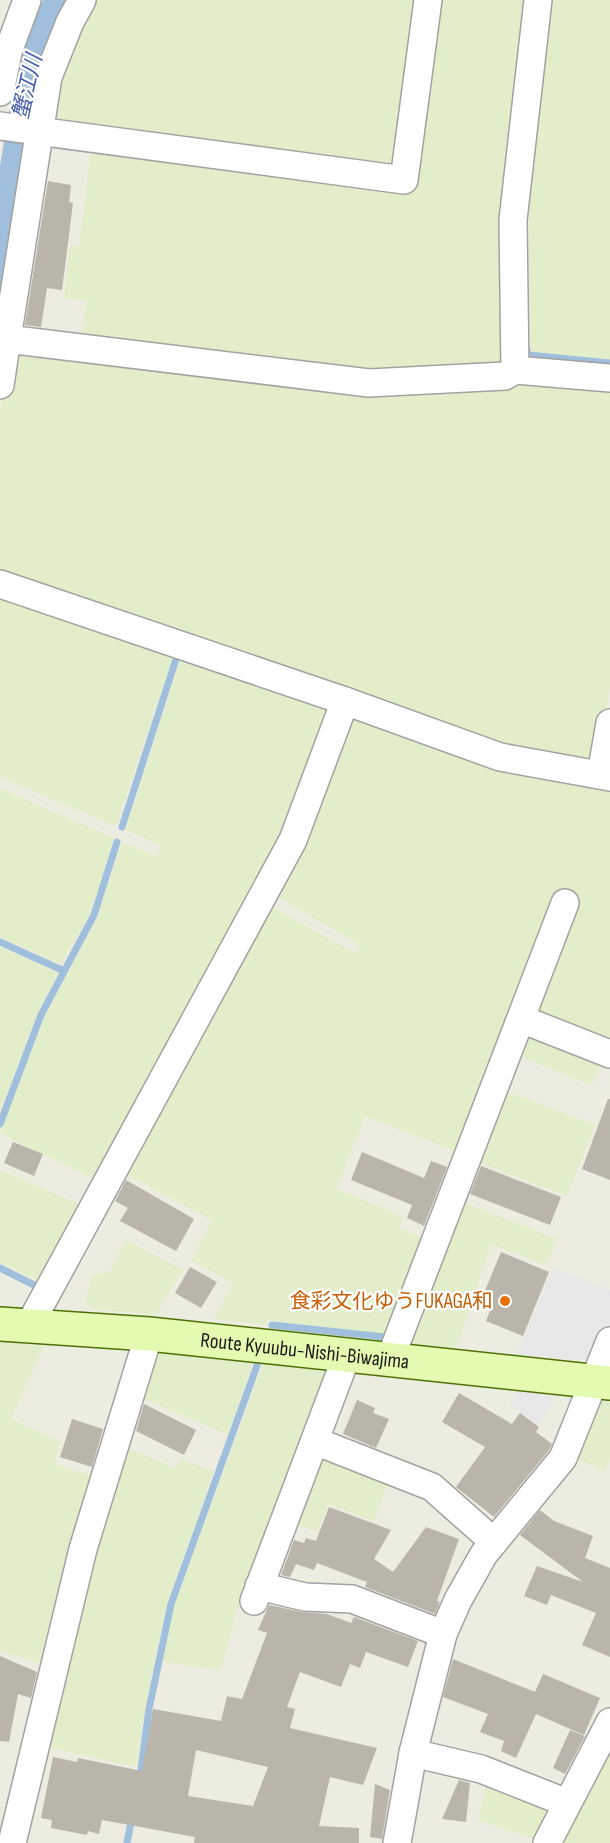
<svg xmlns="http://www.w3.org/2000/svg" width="610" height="1843" viewBox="0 0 610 1843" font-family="'Sofia Sans Condensed','Noto Sans JP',sans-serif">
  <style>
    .farmland { fill: #e2edca }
    .parking { fill: #e7e7e7 }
    .water { fill: #9fbfdc }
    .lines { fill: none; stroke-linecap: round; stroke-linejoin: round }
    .stream { stroke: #9fbfdc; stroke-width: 7 }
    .building { fill: #bab5aa; fill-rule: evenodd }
    .minor-casing { stroke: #a2a2a2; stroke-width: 30 }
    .secondary-casing { stroke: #4a7103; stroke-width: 36 }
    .minor { stroke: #fff; stroke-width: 27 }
    .secondary { stroke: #e4fab1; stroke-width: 33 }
    .food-dot { fill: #e8710a; stroke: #fff; stroke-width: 2 }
    .labels { text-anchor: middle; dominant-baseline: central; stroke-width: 4.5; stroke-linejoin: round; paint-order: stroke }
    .food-label { font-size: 21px; fill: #c56008; stroke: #fff; text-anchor: end }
    .street-label { font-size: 21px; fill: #1b1b1b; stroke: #fff }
    .water-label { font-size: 22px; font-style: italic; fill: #4760ab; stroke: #fff }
  </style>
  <rect width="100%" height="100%" fill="#edece0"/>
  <g class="farmland">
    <path d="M91,0H423L400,173L48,127L57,80Z"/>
    <path d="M435,0H528L506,141L502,217L506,365L363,380L81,341L86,301L64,298L70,246H79L92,144L409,186Z"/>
    <path d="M554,0H610V359L531,352L529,224L533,153Z"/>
    <path d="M9,351L610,387V686L598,753L587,762L495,745L0,574V414Z"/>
    <path d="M0,595L172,658L116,826L0,777Z"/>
    <path d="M182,655L328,704L333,714L289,834L103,1183L0,1133L45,1017L97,918L122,842L157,857L162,846L126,830Z"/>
    <path d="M346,715L610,785V1049L534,1019L460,1153L365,1116L336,1189L403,1216L399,1228L428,1240L390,1335L268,1320L265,1325L214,1319L233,1283L191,1260L212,1220L120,1171L264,903L355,953L360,945L271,893Z"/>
    <path d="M0,789L114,838L90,913L61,964L0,937Z"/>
    <path d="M0,947L58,973L37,1013L0,1112Z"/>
    <path d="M527,1033L601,1061L592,1085L516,1055Z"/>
    <path d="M500,1089L595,1125L567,1196L473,1160Z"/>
    <path d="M0,1170L88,1208L46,1285L0,1263Z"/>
    <path d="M458,1200L557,1239L546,1265L491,1244L456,1348L409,1346L404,1339Z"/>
    <path d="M126,1240L183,1270L156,1314L92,1309L85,1302L93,1275L110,1272Z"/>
    <path d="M0,1342L44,1344L11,1419L61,1442L54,1464L96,1477L48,1666L0,1651Z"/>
    <path d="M153,1350L253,1362L228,1435L136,1395Z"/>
    <path d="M264,1362L328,1372L250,1592L240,1600L220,1671L162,1661L173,1609Z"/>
    <path d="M599,1400L610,1401V1459L605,1471L571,1456Z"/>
    <path d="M120,1445L176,1468L181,1459L214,1471L167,1602L145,1707L136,1767L44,1746Z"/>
    <path d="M319,1449L390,1477L374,1521L328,1504L317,1532L292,1522Z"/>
    <path d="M610,1740V1843H555Z"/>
    <path d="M488,1777L554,1803L540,1841L478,1820Z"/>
  </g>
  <g class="parking">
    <path d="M553,1268L610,1290V1324L595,1361L517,1354Z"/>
    <path d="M519,1391L556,1394L539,1425L510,1406Z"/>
  </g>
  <path class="water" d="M43,0H74L0,337V166L16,68Z"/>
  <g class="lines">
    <g class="stream">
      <path d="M526,346L528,355L610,363"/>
      <path d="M122,827L177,656L172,654"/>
      <path d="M0,942L64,971"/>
      <path d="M0,1124L41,1015L94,915L117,842"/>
      <path d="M0,1268L36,1286"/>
      <path d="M272,1325L385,1337"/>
      <path d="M140,1777L149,1709L171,1604L259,1360"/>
      <path d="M127,1843L132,1817"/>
    </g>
  </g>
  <g class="building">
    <path d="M48,181L71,185L69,202L73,203L62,290L47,288L41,327L25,325Z"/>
    <path d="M608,1099H610V1180L582,1169Z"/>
    <path d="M13,1142L43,1154L34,1176L4,1163Z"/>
    <path d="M362,1152L424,1178L431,1161L447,1167L424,1226L407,1218L412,1205L351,1180Z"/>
    <path d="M481,1166L561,1197L550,1225L470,1194Z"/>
    <path d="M126,1180L194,1219L176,1251L120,1221L128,1208L115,1201Z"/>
    <path d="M501,1252L549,1272L523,1336L486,1321L493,1303L482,1298Z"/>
    <path d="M190,1267L217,1282L201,1308L175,1293Z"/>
    <path d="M459,1393L512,1424L520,1413L539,1427L536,1432L552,1444L549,1450L494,1517L456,1487L485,1447L442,1422Z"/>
    <path d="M357,1400L375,1408L373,1413L389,1419L376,1448L343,1434Z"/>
    <path d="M144,1404L196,1430L184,1455L136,1431Z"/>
    <path d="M72,1419L103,1429L92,1467L60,1457Z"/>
    <path d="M329,1507L391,1530L374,1559L393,1572L426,1527L459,1539L437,1601L440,1602L435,1614L365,1587L367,1582L317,1563L314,1570L296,1564L290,1577L281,1575L294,1540L304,1543L306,1538L316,1541Z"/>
    <path d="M540,1510L554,1521L593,1536L585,1558L610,1568V1657L582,1645L596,1613L551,1595L547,1605L524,1596L537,1566L583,1582L520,1535Z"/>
    <path d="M269,1605L302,1612L327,1614L351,1623L354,1617L418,1641L408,1667L366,1652L360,1668L350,1664L341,1687L300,1672L287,1707L295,1709L290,1728L377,1748L363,1785L330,1777L319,1826L359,1828V1843H194L195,1837L102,1820L99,1834L88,1831L87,1835L51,1828L52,1820L41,1818L53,1757L77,1762L78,1758L142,1771L153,1709L221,1721L227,1696L242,1699L267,1633L258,1630ZM196,1750L268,1767L253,1806L188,1796Z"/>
    <path d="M0,1656L37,1672L31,1698L18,1694L9,1742L0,1741Z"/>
    <path d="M453,1659L535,1692L543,1674L600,1698L584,1735L536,1714L516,1758L501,1751L504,1741L480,1732L488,1714L443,1697Z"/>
    <path d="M570,1730L585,1736L565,1774L553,1768Z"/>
    <path d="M459,1780L470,1783L466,1822L442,1819Z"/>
    <path d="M375,1784L390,1790L382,1839L370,1837Z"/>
  </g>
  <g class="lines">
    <g class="minor-casing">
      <g id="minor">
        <path d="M82,0L70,22L48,77L7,339L369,383L505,376L515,370"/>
        <path d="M538,0L513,220L515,370L610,378"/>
        <path d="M0,92L8,52L27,0"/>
        <path d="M0,126L404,180L428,0"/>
        <path d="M0,385L7,339"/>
        <path d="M0,584L345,701L500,757L610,777"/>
        <path d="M601,775L610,723"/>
        <path d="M521,1019L610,1054"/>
        <path d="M30,1324L293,840L345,701"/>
        <path d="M390,1359L565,903"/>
        <path d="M315,1441L432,1487L494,1542"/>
        <path d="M259,1586L305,1597L352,1599L443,1634"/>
        <path d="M254,1601L347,1355"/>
        <path d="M413,1753L481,1769L567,1803"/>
        <path d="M12,1843L83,1549L149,1334"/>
        <path d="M397,1843L413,1753L443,1634L458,1600L484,1554L563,1458L610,1341"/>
        <path d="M547,1843L610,1722"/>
      </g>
    </g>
    <g class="secondary-casing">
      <g id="secondary">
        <path id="s1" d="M0,1324L149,1334L610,1383"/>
      </g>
    </g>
    <use href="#minor" class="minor"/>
    <use href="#secondary" class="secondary"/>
  </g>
  <circle class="food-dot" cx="505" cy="1301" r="6"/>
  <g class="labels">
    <g class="food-label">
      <text x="493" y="1301">食彩文化ゆうFUKAGA和</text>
    </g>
    <g class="street-label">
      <text stroke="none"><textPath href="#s1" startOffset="306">Route Kyuubu-Nishi-Biwajima</textPath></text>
    </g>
    <g class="water-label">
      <text transform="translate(28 87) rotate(-77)">蟹江川</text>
    </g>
  </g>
</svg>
